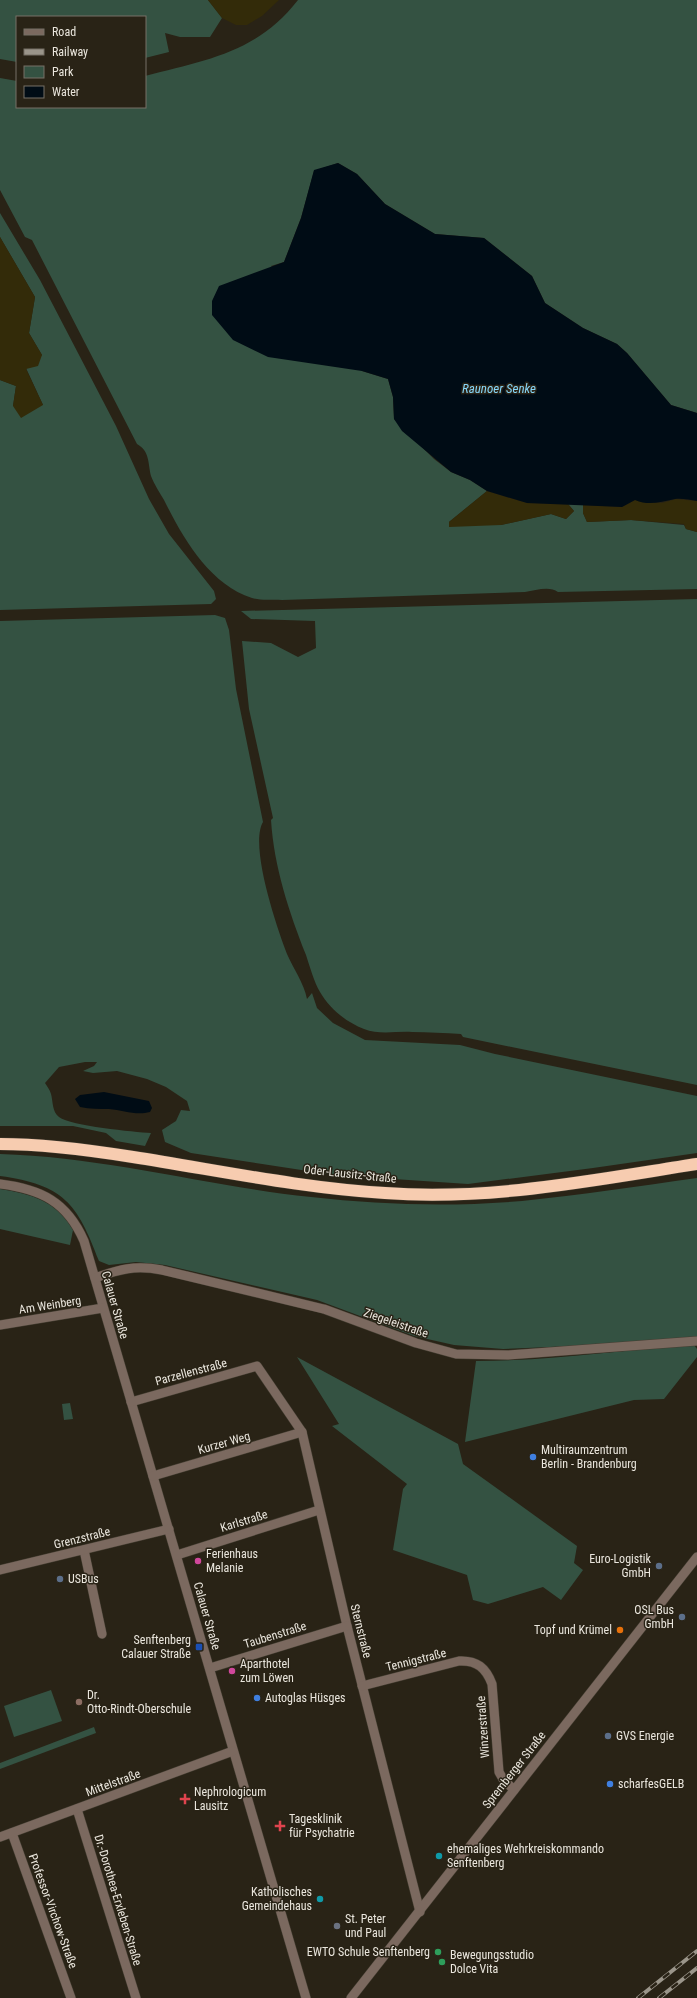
<svg xmlns="http://www.w3.org/2000/svg" width="697" height="1998" viewBox="0 0 697 1998" font-family="'Roboto Condensed',sans-serif">
  <style>
    .green { fill: #345242 }
    .sand { fill: #332b09 }
    .water { fill: #000c15 }
    .lines { fill: none; stroke-linecap: round; stroke-linejoin: round }
    .minor-casing { stroke: #443e32; stroke-width: 10 }
    .highway-casing { stroke: #443e32; stroke-width: 13 }
    .minor { stroke: #7b695f; stroke-width: 9 }
    .highway { stroke: #f7ccb0; stroke-width: 12 }
    .rail-casing { stroke: #9a958a; stroke-width: 4 }
    .rail { stroke: #292316; stroke-width: 2.5; stroke-dasharray: 8; stroke-linecap: butt }
    .shop-dot { fill: #3f7fe0; stroke: #292316; stroke-width: 1.5 }
    .hotel-dot { fill: #d1479c; stroke: #292316; stroke-width: 1.5 }
    .service-dot { fill: #5c6f8a; stroke: #292316; stroke-width: 1.5 }
    .food-dot { fill: #e8710a; stroke: #292316; stroke-width: 1.5 }
    .transit-dot { fill: #1a4fb4; stroke: #292316; stroke-width: 1.5 }
    .education-dot { fill: #8d6e63; stroke: #292316; stroke-width: 1.5 }
    .health-dot { fill: #e0444e; stroke: #292316; stroke-width: 1.5 }
    .culture-dot { fill: #0f9aa8; stroke: #292316; stroke-width: 1.5 }
    .worship-dot { fill: #6b7280; stroke: #292316; stroke-width: 1.5 }
    .leisure-dot { fill: #2e9e5b; stroke: #292316; stroke-width: 1.5 }
    .labels { text-anchor: middle; dominant-baseline: central; stroke-width: 3; stroke-linejoin: round; paint-order: stroke }
    .street-label { font-size: 12px; fill: #eae6dd; stroke: #292316 }
    .poi-label { font-size: 12px; fill: #eae6dd; stroke: #292316; text-anchor: start }
    .water-label { font-size: 13px; font-style: italic; fill: #86d6f8; stroke: #292316 }
  </style>
  <rect width="100%" height="100%" fill="#292316"/>
  <g class="green">
    <path d="M0,0H208L222,18L210,37H180L165,33L169,52L145,58V17H17V62L0,59Z"/>
    <path d="M298,0H697V413L671,405L627,353L617,344L583,328L545,303L532,276L484,238L435,234L385,204L357,174L338,163L314,171L301,218L284,262L271,266L362,371L388,379L393,397L394,419L434,459L451,472L470,480L487,491L449,522L501,525L551,514L566,519L574,511L568,504L583,505V513L587,522L631,520L684,525L686,529L697,532V589L558,592C550,586 536,590 525,592L282,600C273,599 261,601 252,598C209,584 183,538 164,500C160,493 154,484 151,476C148,464 150,451 137,444L32,240L25,237L0,190V78L17,81V107H145V76C206,60 257,53 298,0Z"/>
    <path d="M0,213L40,280L116,426L149,499L169,534L214,591L216,599L211,604L0,610V380L16,386L13,406L43,405L26,368L42,355L29,333L35,297L0,237Z"/>
    <path d="M697,599V1085L463,1037L461,1034C445,1033 428,1032 412,1032C396,1031 379,1035 364,1029C346,1022 330,1009 320,992C314,982 310,967 306,955C289,912 274,867 271,820L273,818L249,709L242,641L271,643L298,657L316,648L315,621L251,619L241,611Z"/>
    <path d="M215,615L225,618L229,630L236,689L263,822C249,846 277,928 287,954C293,968 304,983 307,999L312,993L317,1008L333,1023L365,1040L460,1045L495,1054L697,1096V1153L593,1168L468,1184L334,1175L191,1153L165,1142L162,1130L176,1121L181,1110L190,1111L187,1101L166,1087L147,1079L117,1071L93,1073L83,1071L94,1066L97,1062H85L59,1067L45,1083C47,1086 50,1090 51,1094C53,1101 52,1112 59,1117C71,1126 134,1132 151,1133L145,1146L116,1141L106,1133L73,1126H0V621Z"/>
    <path d="M0,1154C105,1157 207,1186 311,1197C381,1205 452,1207 522,1201C581,1195 639,1186 697,1178V1341L503,1349L454,1345L414,1336L317,1300L165,1265L136,1262L109,1265L99,1261C77,1203 64,1185 0,1176Z"/>
    <path d="M0,1189C32,1194 56,1201 73,1230L70,1245L0,1229Z"/>
    <path d="M694,1345L697,1349V1357L664,1399L634,1400L465,1442L476,1361C549,1361 622,1350 694,1345Z"/>
    <path d="M297,1357L458,1444L463,1464L577,1546L574,1563L583,1570L561,1600L543,1587L488,1604L473,1600L467,1575L393,1550L403,1489L407,1484L332,1426L339,1424Z"/>
    <path d="M70,1403L73,1419L64,1420L62,1404Z"/>
    <path d="M51,1690L62,1721L14,1737L4,1706Z"/>
    <path d="M94,1727L96,1733L0,1769V1763Z"/>
  </g>
  <g class="sand">
    <path d="M208,0H279L262,16L247,25H236L222,18Z"/>
    <path d="M0,237L35,297L29,333L42,355L38,366L26,369L43,405L21,418L13,406L16,386L0,380Z"/>
    <path d="M487,491L527,503L568,504L574,511L566,519L551,514L501,525L449,527V522Z"/>
    <path d="M676,499L697,501V532L686,529L684,524L631,520L587,522L583,513V505L622,507L635,500L662,503Z"/>
  </g>
  <g class="water">
    <path d="M338,163L357,174L385,204L435,234L484,238L532,276L545,303L583,328L617,344L627,353L671,405L697,413V501C690,500 682,498 675,499C660,502 649,506 635,500L622,507L527,503L487,491L470,480L451,472L402,431L394,419L393,397L388,379L362,371L268,357L233,340L212,315V301L219,286L284,262L301,218L314,170Z"/>
    <path d="M104,1092L149,1101L152,1108L150,1112C136,1116 123,1110 109,1109C99,1109 90,1109 80,1107L75,1099L80,1095Z"/>
  </g>
  <g class="lines">
    <g class="minor-casing">
      <g id="minor">
        <path d="M0,1184C41,1189 67,1202 84,1241L306,1998"/>
        <path d="M95,1278C120,1269 135,1265 162,1270L324,1309L416,1343L456,1354L508,1355L697,1341"/>
        <path d="M0,1325L103,1308"/>
        <path d="M131,1402L257,1366L302,1432L347,1626L420,1912"/>
        <path d="M153,1476L302,1432"/>
        <path d="M84,1550L102,1634"/>
        <path d="M177,1555L319,1510"/>
        <path d="M0,1570L169,1529"/>
        <path d="M210,1668L347,1626"/>
        <path d="M362,1686L459,1661C477,1660 486,1668 492,1684L499,1772L503,1779L514,1790"/>
        <path d="M77,1809L136,1998"/>
        <path d="M12,1833L71,1998"/>
        <path d="M0,1837L233,1751"/>
        <path d="M351,1998L697,1557"/>
      </g>
    </g>
    <g class="highway-casing">
      <path id="highway" d="M0,1144C45,1144 89,1150 133,1157C217,1170 301,1188 385,1193C490,1201 594,1180 697,1164"/>
    </g>
    <use href="#minor" class="minor"/>
    <use href="#highway" class="highway"/>
    <g class="rail-casing">
      <g id="rail">
        <path d="M638,1998L697,1951"/>
        <path d="M659,1998L697,1968"/>
      </g>
    </g>
    <use href="#rail" class="rail"/>
  </g>
  <g class="shop-dot">
    <circle cx="533" cy="1457" r="4"/>
    <circle cx="257" cy="1698" r="4"/>
    <circle cx="610" cy="1784" r="4"/>
  </g>
  <g class="hotel-dot">
    <circle cx="198" cy="1561" r="4"/>
    <circle cx="232" cy="1671" r="4"/>
  </g>
  <g class="service-dot">
    <circle cx="659" cy="1566" r="4"/>
    <circle cx="60" cy="1579" r="4"/>
    <circle cx="682" cy="1617" r="4"/>
    <circle cx="608" cy="1736" r="4"/>
  </g>
  <circle class="food-dot" cx="620" cy="1630" r="4"/>
  <rect class="transit-dot" x="195" y="1643" width="8" height="8" rx="2"/>
  <circle class="education-dot" cx="79" cy="1702" r="4"/>
  <g class="health-dot">
    <path d="M183 1793h4v4h4v4h-4v4h-4v-4h-4v-4h4z"/>
    <path d="M278 1820h4v4h4v4h-4v4h-4v-4h-4v-4h4z"/>
  </g>
  <g class="culture-dot">
    <circle cx="439" cy="1856" r="4"/>
    <circle cx="320" cy="1899" r="4"/>
  </g>
  <circle class="worship-dot" cx="337" cy="1926" r="4"/>
  <g class="leisure-dot">
    <circle cx="438" cy="1952" r="4"/>
    <circle cx="442" cy="1962" r="4"/>
  </g>
  <g class="labels">
    <g class="street-label">
      <text transform="translate(350 1174) rotate(6)">Oder-Lausitz-Straße</text>
      <text transform="translate(50 1305) rotate(-9)">Am Weinberg</text>
      <text transform="translate(115 1305) rotate(74)">Calauer Straße</text>
      <text transform="translate(396 1323) rotate(19)">Ziegeleistraße</text>
      <text transform="translate(191 1372) rotate(-15)">Parzellenstraße</text>
      <text transform="translate(224 1443) rotate(-16)">Kurzer Weg</text>
      <text transform="translate(244 1521) rotate(-17)">Karlstraße</text>
      <text transform="translate(82 1538) rotate(-14)">Grenzstraße</text>
      <text transform="translate(207 1616) rotate(74)">Calauer Straße</text>
      <text transform="translate(361 1631) rotate(76)">Sternstraße</text>
      <text transform="translate(275 1635) rotate(-17)">Taubenstraße</text>
      <text transform="translate(416 1660) rotate(-14)">Tennigstraße</text>
      <text transform="translate(483 1727) rotate(-94)">Winzerstraße</text>
      <text transform="translate(514 1770) rotate(-52)">Spremberger Straße</text>
      <text transform="translate(113 1783) rotate(-20)">Mittelstraße</text>
      <text transform="translate(118 1900) rotate(73)">Dr.-Dorothea-Erxleben-Straße</text>
      <text transform="translate(53 1911) rotate(70)">Professor-Virchow-Straße</text>
    </g>
    <g class="poi-label">
      <text x="541" y="1450">Multiraumzentrum<tspan x="541" dy="14">Berlin - Brandenburg</tspan></text>
      <text x="206" y="1554">Ferienhaus<tspan x="206" dy="14">Melanie</tspan></text>
      <text x="651" y="1559" text-anchor="end">Euro-Logistik<tspan x="651" dy="14">GmbH</tspan></text>
      <text x="68" y="1579">USBus</text>
      <text x="674" y="1610" text-anchor="end">OSL Bus<tspan x="674" dy="14">GmbH</tspan></text>
      <text x="612" y="1630" text-anchor="end">Topf und Krümel</text>
      <text x="191" y="1640" text-anchor="end">Senftenberg<tspan x="191" dy="14">Calauer Straße</tspan></text>
      <text x="240" y="1664">Aparthotel<tspan x="240" dy="14">zum Löwen</tspan></text>
      <text x="87" y="1695">Dr.<tspan x="87" dy="14">Otto-Rindt-Oberschule</tspan></text>
      <text x="265" y="1698">Autoglas Hüsges</text>
      <text x="616" y="1736">GVS Energie</text>
      <text x="618" y="1784">scharfesGELB</text>
      <text x="194" y="1792">Nephrologicum<tspan x="194" dy="14">Lausitz</tspan></text>
      <text x="289" y="1819">Tagesklinik<tspan x="289" dy="14">für Psychatrie</tspan></text>
      <text x="447" y="1849">ehemaliges Wehrkreiskommando<tspan x="447" dy="14">Senftenberg</tspan></text>
      <text x="312" y="1892" text-anchor="end">Katholisches<tspan x="312" dy="14">Gemeindehaus</tspan></text>
      <text x="345" y="1919">St. Peter<tspan x="345" dy="14">und Paul</tspan></text>
      <text x="430" y="1952" text-anchor="end">EWTO Schule Senftenberg</text>
      <text x="450" y="1955">Bewegungsstudio<tspan x="450" dy="14">Dolce Vita</tspan></text>
    </g>
    <g class="water-label">
      <text x="499" y="388">Raunoer Senke</text>
    </g>
  </g>
  <rect x="16" y="16" width="130" height="92" fill="#292316" stroke="#767166"/>
  <rect x="24" y="29" width="20" height="6" fill="#7b695f" stroke="#767166"/>
  <text x="52" y="36" font-size="12" fill="#eae6dd">Road</text>
  <rect x="24" y="49" width="20" height="6" fill="#9a958a" stroke="#767166"/>
  <text x="52" y="56" font-size="12" fill="#eae6dd">Railway</text>
  <rect x="24" y="66" width="20" height="12" fill="#345242" stroke="#767166"/>
  <text x="52" y="76" font-size="12" fill="#eae6dd">Park</text>
  <rect x="24" y="86" width="20" height="12" fill="#000c15" stroke="#767166"/>
  <text x="52" y="96" font-size="12" fill="#eae6dd">Water</text>
</svg>
